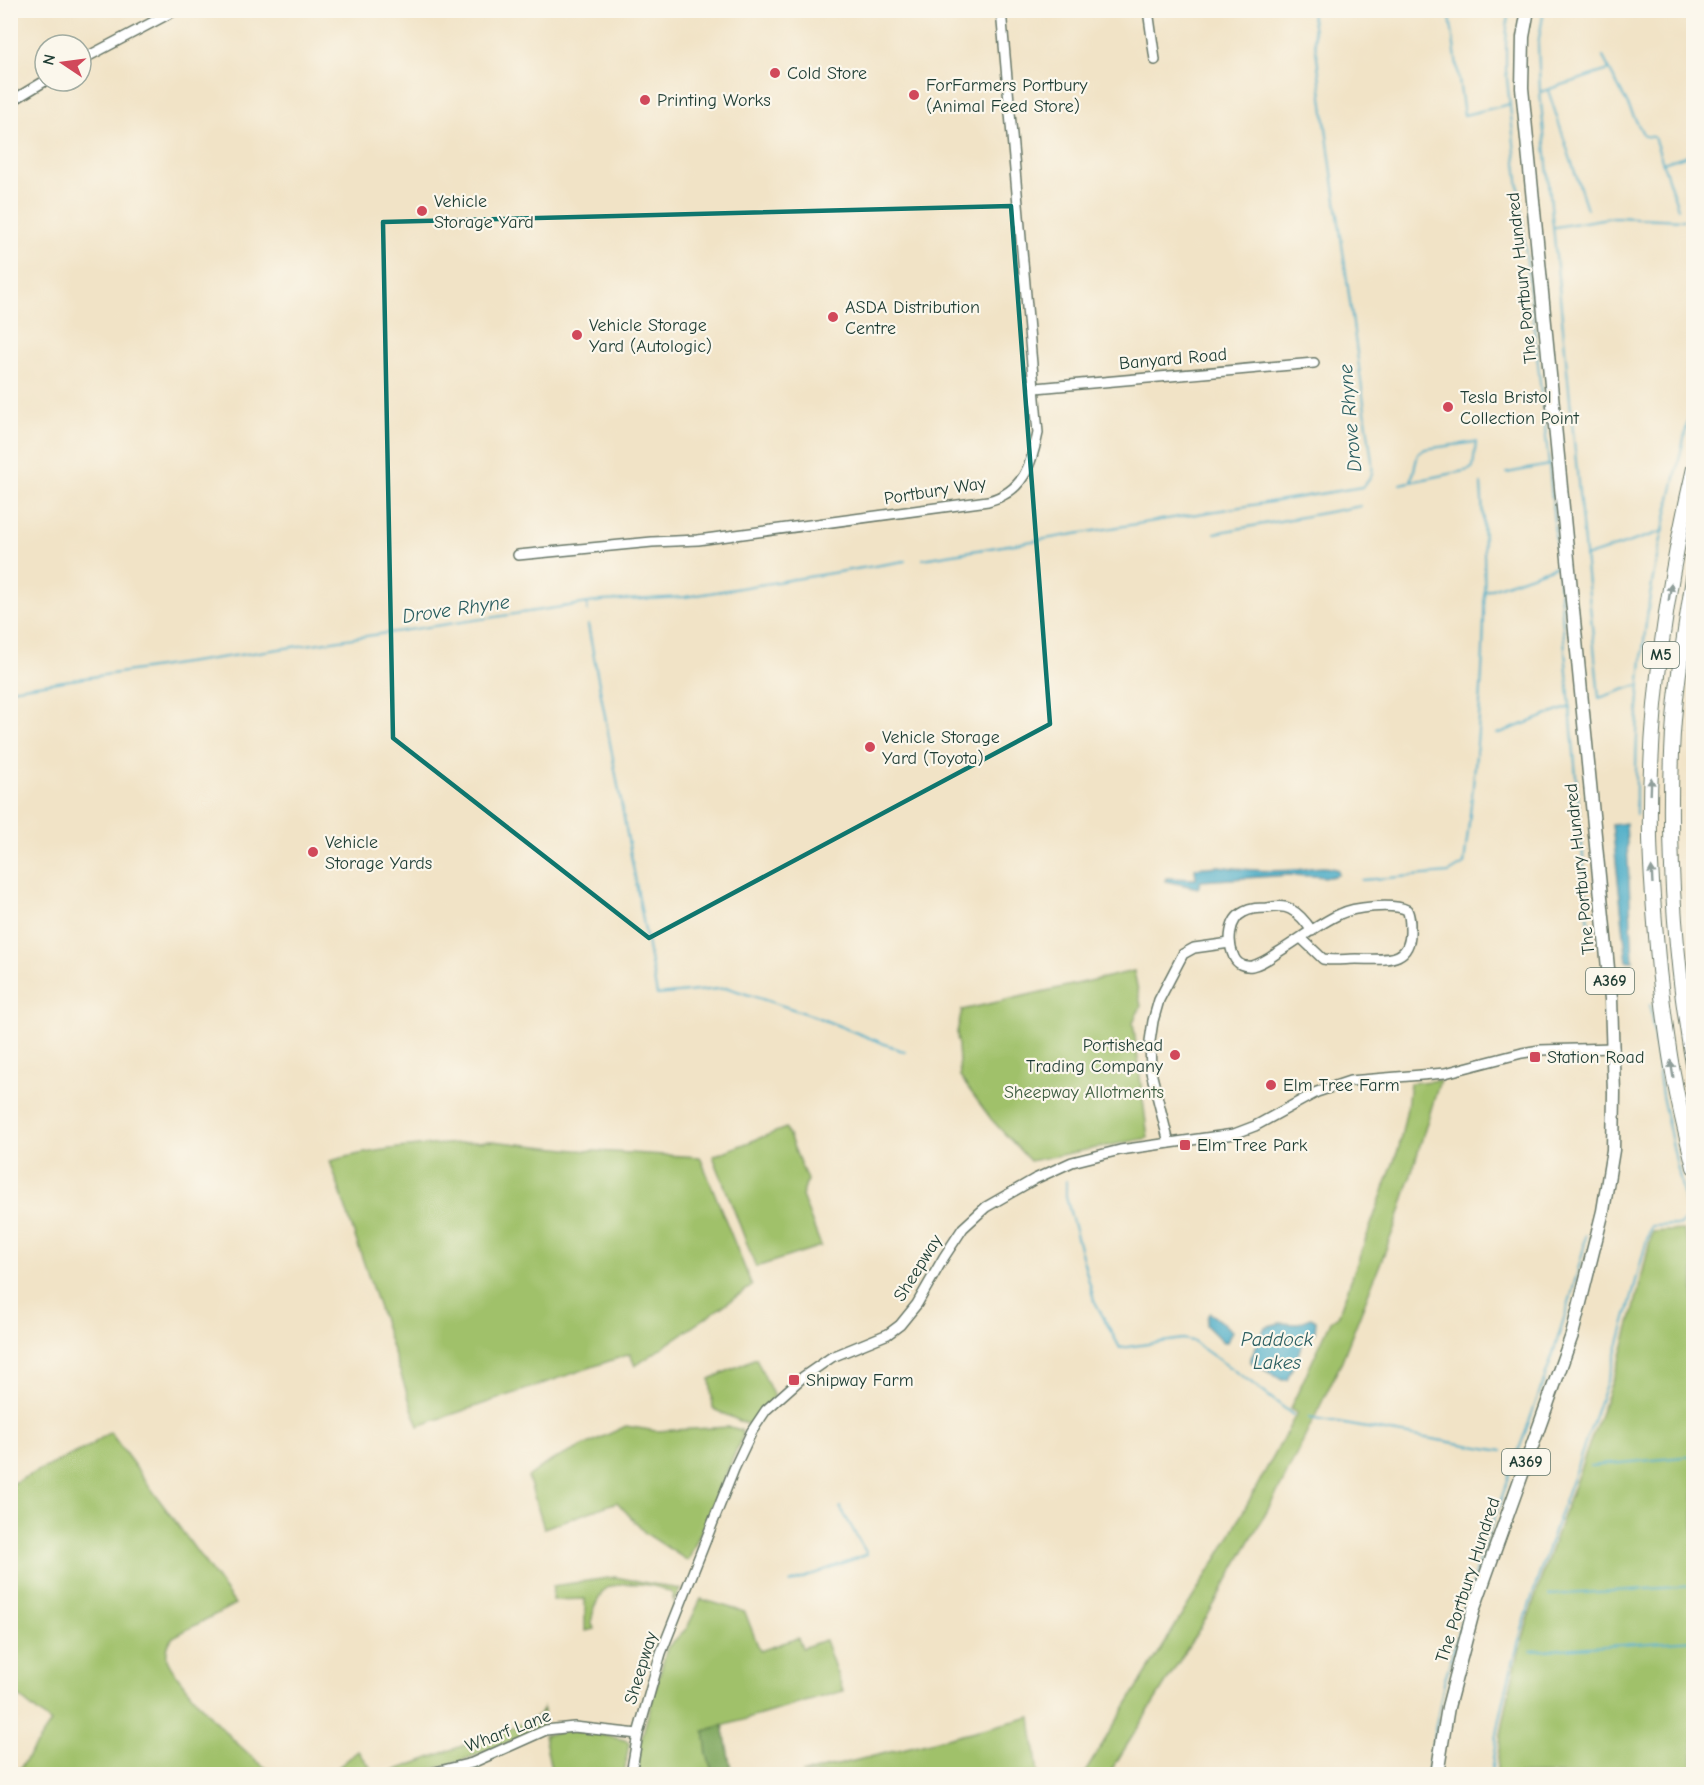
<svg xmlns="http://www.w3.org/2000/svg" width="1704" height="1785" viewBox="0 0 1704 1785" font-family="'Comic Neue',sans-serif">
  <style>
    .green { fill: #a0c16a; stroke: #607f4f; stroke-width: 1.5 }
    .forest { fill: #80a75e; stroke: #507249; stroke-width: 1.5 }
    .water { fill: #46aac6; stroke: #32747d; stroke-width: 1.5 }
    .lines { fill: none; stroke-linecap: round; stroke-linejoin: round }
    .stream { stroke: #46aac6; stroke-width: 2 }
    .minor-casing { stroke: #687767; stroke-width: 12 }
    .major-casing { stroke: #687767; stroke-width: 15 }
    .highway-casing { stroke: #687767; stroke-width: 16 }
    .minor { stroke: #fff; stroke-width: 9 }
    .major { stroke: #fff; stroke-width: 12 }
    .highway { stroke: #fff; stroke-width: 14 }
    .oneway { fill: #8f9e9a }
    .marked { fill: none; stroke: #0f766e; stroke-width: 4.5; stroke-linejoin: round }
    .poi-dot { fill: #d1495b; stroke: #fbf7ec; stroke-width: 2 }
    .labels { text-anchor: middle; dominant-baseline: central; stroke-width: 4.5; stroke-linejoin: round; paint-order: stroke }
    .shield { fill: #fbf7ec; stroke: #61756b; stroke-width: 1.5 }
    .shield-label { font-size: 16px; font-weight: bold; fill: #1f3d34 }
    .poi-label { font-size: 18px; fill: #1f3d34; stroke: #fbf7ec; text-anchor: start }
    .street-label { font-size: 18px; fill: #1f3d34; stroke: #fbf7ec }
    .park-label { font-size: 18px; fill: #3f5e42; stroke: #fbf7ec }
    .water-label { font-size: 20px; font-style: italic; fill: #2b5e60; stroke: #fbf7ec }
  </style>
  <rect width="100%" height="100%" fill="#fbf7ec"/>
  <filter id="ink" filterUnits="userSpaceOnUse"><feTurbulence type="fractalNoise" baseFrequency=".0167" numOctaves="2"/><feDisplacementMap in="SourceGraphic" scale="12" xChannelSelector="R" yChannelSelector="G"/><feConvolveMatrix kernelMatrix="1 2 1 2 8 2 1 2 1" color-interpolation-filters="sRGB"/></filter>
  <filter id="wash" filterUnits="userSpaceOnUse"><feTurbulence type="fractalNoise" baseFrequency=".008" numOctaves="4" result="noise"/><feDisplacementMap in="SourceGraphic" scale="24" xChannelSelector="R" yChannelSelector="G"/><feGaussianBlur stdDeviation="1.35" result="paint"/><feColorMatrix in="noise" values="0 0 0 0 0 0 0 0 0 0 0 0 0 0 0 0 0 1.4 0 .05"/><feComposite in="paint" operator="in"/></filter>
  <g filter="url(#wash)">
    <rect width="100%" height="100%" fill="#f1e3c6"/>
    <g class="green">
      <path d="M1134,971L1141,1006L1133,1022L1148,1138L1030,1161L991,1119L960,1077L957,1032L962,1010Z"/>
      <path d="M1440,1080L1397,1221L1341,1363L1283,1482L1208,1615L1109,1774H1084L1222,1550L1297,1413L1290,1409L1331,1321L1338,1316L1399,1147L1407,1108L1410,1083Z"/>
      <path d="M786,1128L807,1180L802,1196L821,1246L756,1267L713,1156Z"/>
      <path d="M491,1141L576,1150L700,1157L752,1286L635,1366L630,1354L418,1426L330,1161C384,1146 436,1145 491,1141Z"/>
      <path d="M1683,1230L1694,1260L1693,1774H1496C1511,1627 1576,1491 1622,1352C1634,1313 1643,1272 1652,1232Z"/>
      <path d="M756,1358L774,1397L749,1425L713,1409L710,1379Z"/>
      <path d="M626,1426L656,1431L730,1427L741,1430L743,1435L688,1561L645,1533L617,1502L544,1528L528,1477L547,1463Z"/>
      <path d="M110,1432L235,1604L173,1637C168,1643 166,1651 167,1659C170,1669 179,1677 185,1686C211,1719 239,1748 273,1774H16L51,1723L11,1690V1484L88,1447Z"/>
      <path d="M615,1577L680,1589L674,1602L672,1593C655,1584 624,1580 606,1588C597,1598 593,1610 591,1623L595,1629L585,1631V1599L552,1600L553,1586Z"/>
      <path d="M701,1599L745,1612L760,1651L798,1638L802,1648L825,1640L843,1691L705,1731L707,1754L713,1774H637L641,1740L667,1648L687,1628Z"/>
      <path d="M543,1708V1727C492,1749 443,1774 386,1774L524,1723L539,1715Z"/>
      <path d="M1031,1717L1038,1774H801Z"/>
      <path d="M568,1731L589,1732L625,1740L629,1743L624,1774H552L544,1735Z"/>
      <path d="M358,1751L376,1774H330Z"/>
    </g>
    <path class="forest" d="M723,1725L732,1774H713L707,1754L704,1731Z"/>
    <g class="water">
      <path d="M1626,823L1633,961H1627L1612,825Z"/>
      <path d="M1219,866C1244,870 1270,872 1295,870C1310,869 1324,864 1338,870V875L1330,877L1289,875L1201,881L1198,888L1165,881L1166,878L1196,879L1195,868Z"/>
      <path d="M1210,1313L1232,1331L1227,1342H1223L1206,1325L1208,1315Z"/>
      <path d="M1311,1318L1316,1321L1315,1332L1306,1336L1287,1380H1282L1251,1362V1358L1265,1327L1280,1323L1296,1324Z"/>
    </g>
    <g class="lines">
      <g class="stream">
        <path d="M1449,10L1464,115L1510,104"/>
        <path d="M1508,10L1506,44V70L1549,465L1589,926"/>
        <path d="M1544,10L1538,44L1540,92L1599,698L1638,685"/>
        <path d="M1603,57L1644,136L1654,137L1678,208"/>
        <path d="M1548,90L1587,209"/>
        <path d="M1540,92L1609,70"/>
        <path d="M1663,163L1694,153"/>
        <path d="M1555,227L1614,217L1683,220"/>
        <path d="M1507,473L1549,465"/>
        <path d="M1400,484L1469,470L1473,467L1476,442L1425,449L1418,454L1411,482"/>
        <path d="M1215,533L1361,506"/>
        <path d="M1585,557L1664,531"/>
        <path d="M923,559L1362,487C1375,476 1373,470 1371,454L1327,136L1311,10"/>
        <path d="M1486,591L1557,566"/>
        <path d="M587,604V611"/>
        <path d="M588,625L657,995L728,988L814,1016L905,1052"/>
        <path d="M10,689L602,601L685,597L905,561"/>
        <path d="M1497,734L1570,707"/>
        <path d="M1636,815C1635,735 1639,657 1653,578C1665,515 1682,453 1694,391"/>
        <path d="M1362,880L1449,873L1464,864C1480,738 1490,610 1481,484"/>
        <path d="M1066,1181V1197L1094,1300L1120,1348L1183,1339L1192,1341L1252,1383L1293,1415"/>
        <path d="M1309,1418L1502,1451"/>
        <path d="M1590,1466L1694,1456"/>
        <path d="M790,1583L867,1554L840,1507"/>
        <path d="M1549,1595L1694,1586"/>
        <path d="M1531,1651L1694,1640"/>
        <path d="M1427,1774L1444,1683L1465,1608L1486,1541L1549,1366L1571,1296L1584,1247L1585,1235"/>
        <path d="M1491,1774C1507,1644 1562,1512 1605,1387C1624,1334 1635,1280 1651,1226L1681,1225L1688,1216L1662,1096L1650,1005"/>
      </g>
    </g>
  </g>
  <g filter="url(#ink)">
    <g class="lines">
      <g class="minor-casing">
        <g id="minor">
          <path d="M1148,10L1155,60"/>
          <path d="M81,60L176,10"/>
          <path d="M10,102L45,81"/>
          <path d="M1036,388L1314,363"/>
          <path d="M518,555L652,542L698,540L988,501C1023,492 1031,466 1038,433L1001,10"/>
          <path d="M1301,938L1323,959C1334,961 1346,959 1356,959C1384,959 1412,965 1410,928C1410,921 1410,916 1407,910C1393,903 1354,907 1340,914C1318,924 1297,941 1277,953C1270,958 1261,964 1252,966C1244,967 1237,964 1234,957C1227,942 1229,919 1244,912C1251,908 1259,908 1267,908C1274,907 1283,905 1290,909C1300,914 1306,922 1312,931"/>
          <path d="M1169,1143L1151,1072L1150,1041L1153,1021L1159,1000L1183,954L1194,948L1230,943"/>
          <path d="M427,1774L472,1763L546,1730L574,1727L638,1734"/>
          <path d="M631,1774L638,1734L661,1653L734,1469L752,1431L766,1410L803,1377L832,1357L888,1334L900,1325L917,1304L944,1257L963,1228L986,1207L1035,1179L1072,1162L1120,1150L1234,1134L1255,1126L1317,1092L1350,1081L1445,1073L1522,1053L1540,1050L1614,1048"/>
        </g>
      </g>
      <g class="major-casing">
        <path id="major" d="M1437,1774L1448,1707L1474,1608L1572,1335L1603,1211L1613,1150L1614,1093L1611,999L1522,88L1523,37L1528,10"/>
      </g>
      <g class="highway-casing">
        <g id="highway">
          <path d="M1694,468C1666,588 1648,714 1650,838C1651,882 1655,926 1659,970C1663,1006 1667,1043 1674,1078C1679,1108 1687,1138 1694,1167"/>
          <path d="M1694,572C1685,632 1674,693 1672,753C1668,859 1675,965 1694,1070"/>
        </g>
      </g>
      <use href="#minor" class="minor"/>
      <use href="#major" class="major"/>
      <use href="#highway" class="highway"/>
    </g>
    <defs><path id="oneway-solid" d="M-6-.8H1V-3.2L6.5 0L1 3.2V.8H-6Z" transform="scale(1.5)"/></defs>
    <g class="oneway">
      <use href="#oneway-solid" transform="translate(1670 592) rotate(-81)"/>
      <use href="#oneway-solid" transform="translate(1651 786) rotate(-88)"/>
      <use href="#oneway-solid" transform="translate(1652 875) rotate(-93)"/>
      <use href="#oneway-solid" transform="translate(1672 1069) rotate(-99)"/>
    </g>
  </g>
  <path class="marked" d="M1011,206L1050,724L649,938L393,738L383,222Z"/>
  <g class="poi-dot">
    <circle cx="775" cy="73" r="6"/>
    <circle cx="914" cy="95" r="6"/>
    <circle cx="645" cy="100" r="6"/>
    <circle cx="422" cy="211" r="6"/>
    <circle cx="833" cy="317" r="6"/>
    <circle cx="577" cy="335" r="6"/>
    <circle cx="1448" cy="407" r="6"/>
    <circle cx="870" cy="747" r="6"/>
    <circle cx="313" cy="852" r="6"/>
    <circle cx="1175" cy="1055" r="6"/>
    <rect x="1529" y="1051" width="12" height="12" rx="3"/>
    <circle cx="1271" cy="1085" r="6"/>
    <rect x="1179" y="1139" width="12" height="12" rx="3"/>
    <rect x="788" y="1374" width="12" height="12" rx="3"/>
  </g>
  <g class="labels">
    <g class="shield">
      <rect x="1643" y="642" width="36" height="26" rx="4.5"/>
      <rect x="1586" y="968" width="48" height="26" rx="4.5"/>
      <rect x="1502" y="1449" width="48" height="26" rx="4.5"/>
    </g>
    <g class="shield-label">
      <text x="1661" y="655">M5</text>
      <text x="1610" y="981">A369</text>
      <text x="1526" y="1462">A369</text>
    </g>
    <g class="poi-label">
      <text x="787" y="73">Cold Store</text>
      <text x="926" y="85">ForFarmers Portbury<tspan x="926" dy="21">(Animal Feed Store)</tspan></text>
      <text x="657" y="100">Printing Works</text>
      <text x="434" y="201">Vehicle<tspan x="434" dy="21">Storage Yard</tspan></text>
      <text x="845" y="307">ASDA Distribution<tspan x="845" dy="21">Centre</tspan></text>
      <text x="589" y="325">Vehicle Storage<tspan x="589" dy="21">Yard (Autologic)</tspan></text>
      <text x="1460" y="397">Tesla Bristol<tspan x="1460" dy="21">Collection Point</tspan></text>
      <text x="882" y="737">Vehicle Storage<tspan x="882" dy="21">Yard (Toyota)</tspan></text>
      <text x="325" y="842">Vehicle<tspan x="325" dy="21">Storage Yards</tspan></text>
      <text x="1163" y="1045" text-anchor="end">Portishead<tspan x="1163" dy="21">Trading Company</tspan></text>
      <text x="1547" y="1057">Station Road</text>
      <text x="1283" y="1085">Elm Tree Farm</text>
      <text x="1197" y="1145">Elm Tree Park</text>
      <text x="806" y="1380">Shipway Farm</text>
    </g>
    <g class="street-label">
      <text transform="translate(1522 278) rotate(-96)">The Portbury Hundred</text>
      <text transform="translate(1173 359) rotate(-5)">Banyard Road</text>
      <text transform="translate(935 491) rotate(-9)">Portbury Way</text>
      <text transform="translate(1580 869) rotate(-96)">The Portbury Hundred</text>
      <text transform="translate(918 1268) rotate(-58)">Sheepway</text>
      <text transform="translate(1468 1580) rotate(-72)">The Portbury Hundred</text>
      <text transform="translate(641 1668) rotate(-73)">Sheepway</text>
      <text transform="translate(508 1731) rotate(-21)">Wharf Lane</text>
    </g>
    <g class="park-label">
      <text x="1084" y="1092">Sheepway Allotments</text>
    </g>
    <g class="water-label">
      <text transform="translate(1350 418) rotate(-95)">Drove Rhyne</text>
      <text transform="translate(456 609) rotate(-8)">Drove Rhyne</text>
      <text x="1277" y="1339">Paddock<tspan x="1277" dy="23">Lakes</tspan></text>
    </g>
  </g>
  <rect width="1704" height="1785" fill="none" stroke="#fbf7ec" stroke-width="36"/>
  <g transform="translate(63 63) rotate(283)"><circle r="28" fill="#fbf7ec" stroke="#a3ada2" stroke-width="1.5"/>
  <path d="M0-4.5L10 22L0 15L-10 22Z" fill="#d1495b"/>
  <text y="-9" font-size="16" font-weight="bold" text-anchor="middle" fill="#1f3d34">N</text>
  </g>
</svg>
